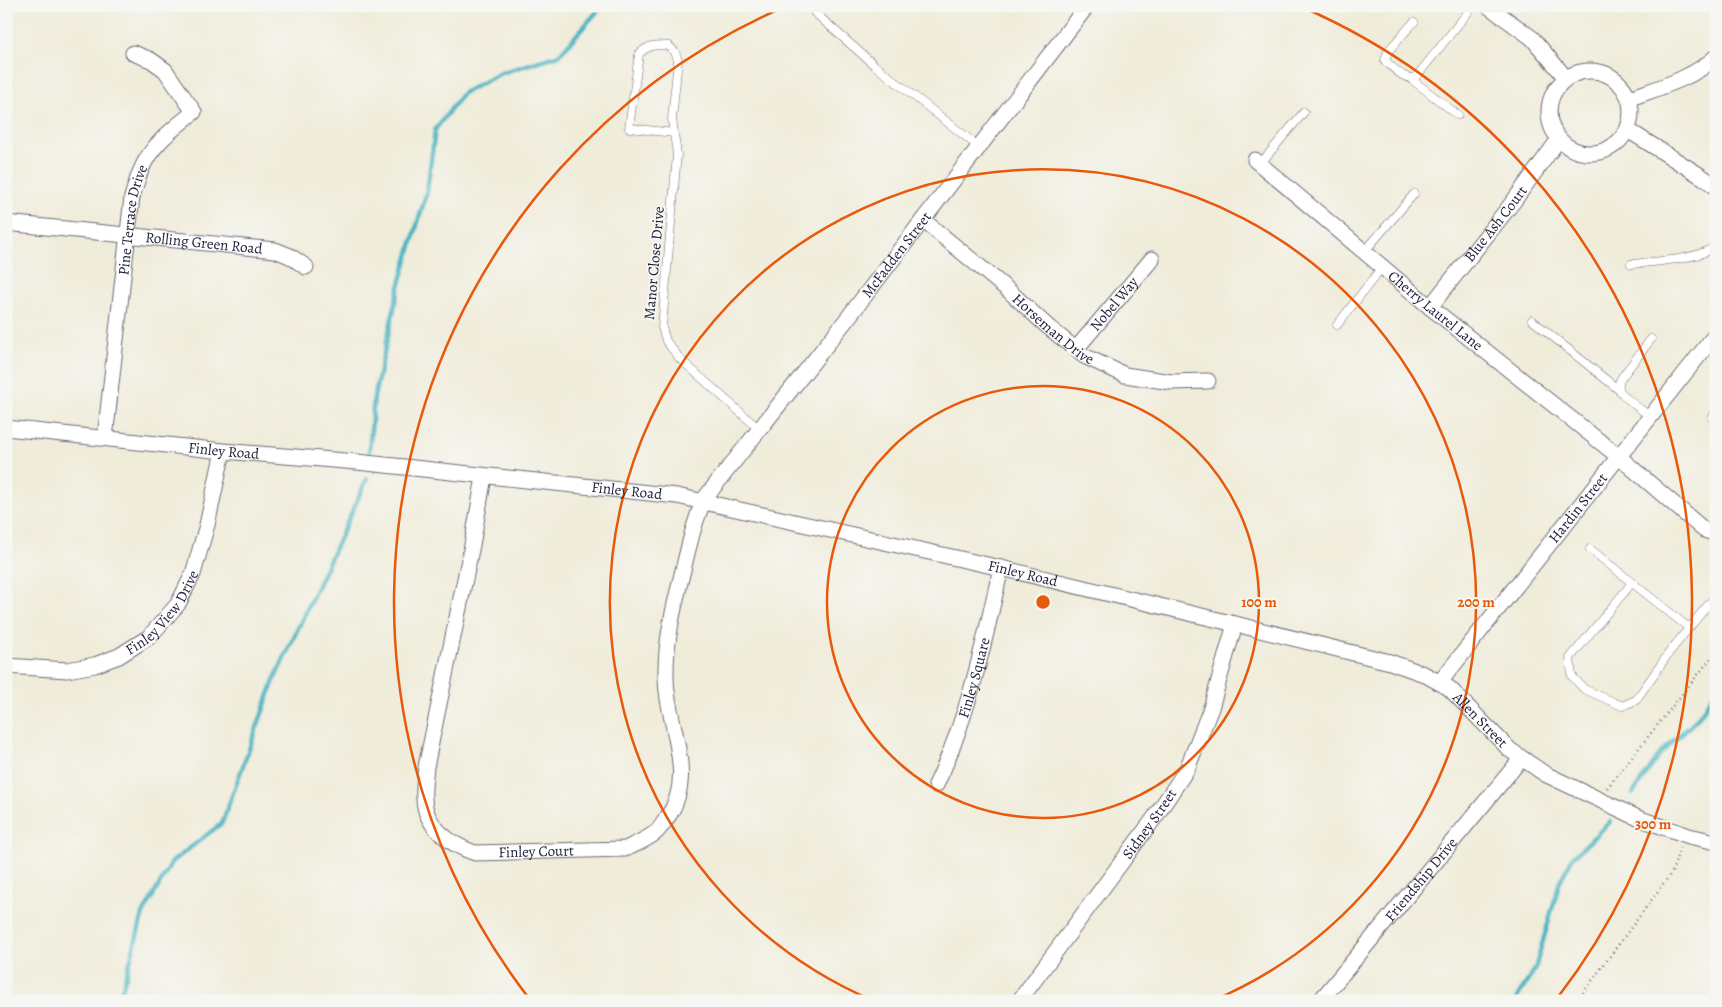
<svg xmlns="http://www.w3.org/2000/svg" width="1722" height="1007" viewBox="0 0 1722 1007" font-family="Alegreya,serif">
  <style>
    .lines { fill: none; stroke-linecap: round; stroke-linejoin: round }
    .stream { stroke: #45b3c1; stroke-width: 4.5 }
    .service-casing { stroke: #6a6973; stroke-width: 9 }
    .minor-casing { stroke: #6a6973; stroke-width: 17 }
    .path { stroke: #6a6973; stroke-width: 2.5; stroke-dasharray: 1 4; stroke-linecap: butt }
    .service { stroke: #fff; stroke-width: 8 }
    .minor { stroke: #fff; stroke-width: 15 }
    .ring { fill: none; stroke: #e8590c; stroke-width: 2.5 }
    .labels { text-anchor: middle; dominant-baseline: central; stroke-width: 4; stroke-linejoin: round; paint-order: stroke }
    .street-label { font-size: 15px; fill: #22223b; stroke: #f6f6f2 }
    .centre { fill: #e8590c; stroke: #f6f6f2; stroke-width: 2.5 }
    .ring-label { font-size: 15px; text-anchor: middle; font-weight: bold; fill: #e8590c; stroke: #f6f6f2; stroke-width: 4; stroke-linejoin: round; paint-order: stroke }
  </style>
  <rect width="100%" height="100%" fill="#f6f6f2"/>
  <filter id="ink" filterUnits="userSpaceOnUse"><feTurbulence type="fractalNoise" baseFrequency=".02" numOctaves="2"/><feDisplacementMap in="SourceGraphic" scale="10" xChannelSelector="R" yChannelSelector="G"/><feConvolveMatrix kernelMatrix="1 2 1 2 8 2 1 2 1" color-interpolation-filters="sRGB"/></filter>
  <filter id="wash" filterUnits="userSpaceOnUse"><feTurbulence type="fractalNoise" baseFrequency=".0096" numOctaves="4" result="noise"/><feDisplacementMap in="SourceGraphic" scale="20" xChannelSelector="R" yChannelSelector="G"/><feGaussianBlur stdDeviation="1.12" result="paint"/><feColorMatrix in="noise" values="0 0 0 0 0 0 0 0 0 0 0 0 0 0 0 0 0 1.4 0 .05"/><feComposite in="paint" operator="in"/></filter>
  <g filter="url(#wash)">
    <rect width="100%" height="100%" fill="#f0ecda"/>
    <g class="lines">
      <g class="stream">
        <path d="M369,452L374,397L399,287L427,191L435,130L463,93L501,73L559,55L602,6"/>
        <path d="M1633,793L1660,754L1697,719L1716,691"/>
        <path d="M119,1001L143,914L172,862L222,823L275,678L367,479"/>
        <path d="M1515,1001L1535,969L1560,881L1573,857L1610,822"/>
      </g>
    </g>
  </g>
  <g filter="url(#ink)">
    <g class="lines">
      <g class="service-casing">
        <g id="service">
          <path d="M814,12L873,64L979,147"/>
          <path d="M1414,22L1388,51L1385,61C1394,68 1404,81 1416,77L1473,6"/>
          <path d="M1411,79L1458,115"/>
          <path d="M674,133L629,128L639,54C648,45 656,44 669,46L675,52L678,60L672,119L677,155L662,327L666,341L680,359L759,429"/>
          <path d="M1260,164L1304,112"/>
          <path d="M1365,251L1414,194"/>
          <path d="M1631,264C1656,261 1695,261 1716,246"/>
          <path d="M1532,320L1619,390"/>
          <path d="M1337,325L1383,266"/>
          <path d="M1716,412L1712,418L1716,421"/>
          <path d="M1650,416C1643,411 1622,397 1619,389C1618,385 1620,380 1622,377L1651,339"/>
          <path d="M1590,549L1689,628"/>
          <path d="M1631,584L1570,658L1572,676L1584,689L1622,706L1636,700L1671,650L1716,595"/>
        </g>
      </g>
      <g class="minor-casing">
        <g id="minor">
          <path d="M1488,6L1532,38L1566,78"/>
          <circle cx="1590" cy="112" r="41"/>
          <path d="M1630,98C1661,87 1691,79 1716,57"/>
          <path d="M1628,130L1704,178L1716,187"/>
          <path id="s1" d="M1255,160L1430,307L1618,456L1704,530L1716,534"/>
          <path id="s2" d="M923,220L1008,290L1047,326L1084,356L1125,375L1171,382L1208,381"/>
          <path id="s3" d="M6,223L275,250L290,256L306,267"/>
          <path id="s4" d="M1430,307L1513,202L1559,139"/>
          <path id="s5" d="M1076,349L1152,259"/>
          <path id="s6" d="M6,428L223,451L357,462L677,496L1001,568L1235,624L1390,662L1424,674L1449,688L1510,750L1545,774L1638,818L1689,836L1716,842"/>
          <path id="s7" d="M105,438L132,197C135,188 137,179 141,170C151,145 174,128 194,112L165,70L151,60L133,53"/>
          <path id="s8" d="M484,477L472,545L426,767C425,778 423,789 424,799C425,827 451,845 475,853L625,849C636,844 646,840 655,833C660,829 663,823 667,818C699,773 664,721 666,671C666,637 675,603 683,570C689,546 694,521 705,498L847,319L1087,6"/>
          <path id="s9" d="M6,666L67,670L95,665L119,656L149,637L178,604L193,574L207,525L223,451"/>
          <path id="s10" d="M1440,682L1716,334"/>
          <path id="s11" d="M936,785C969,716 984,642 1001,568"/>
          <path id="s12" d="M1019,1001L1155,817L1187,769L1211,708L1235,624"/>
          <path id="s13" d="M1320,1001L1521,759"/>
        </g>
      </g>
      <g class="path">
        <path d="M1607,788L1716,652"/>
        <path d="M1577,1001L1672,872L1680,848"/>
      </g>
      <use href="#service" class="service"/>
      <use href="#minor" class="minor"/>
    </g>
  </g>
  <g class="ring">
    <circle cx="1043" cy="602" r="216"/>
    <path d="M874 1001A433 433 0 1 1 1212 1001"/>
    <path d="M528 997A649 649 0 0 1 784 7M1302 7A649 649 0 0 1 1558 997"/>
  </g>
  <g class="labels">
    <g class="street-label">
      <text stroke="none"><textPath href="#s7" startOffset="220">Pine Terrace Drive</textPath></text>
      <text stroke="none"><textPath href="#s4" startOffset="106">Blue Ash Court</textPath></text>
      <text stroke="none"><textPath href="#s3" startOffset="199">Rolling Green Road</textPath></text>
      <text stroke="none"><textPath href="#s8" startOffset="1249">McFadden Street</textPath></text>
      <text transform="translate(654 263) rotate(-85)">Manor Close Drive</text>
      <text stroke="none"><textPath href="#s5" startOffset="59">Nobel Way</textPath></text>
      <text stroke="none"><textPath href="#s1" startOffset="235">Cherry Laurel Lane</textPath></text>
      <text stroke="none"><textPath href="#s2" startOffset="170">Horseman Drive</textPath></text>
      <text stroke="none"><textPath href="#s6" startOffset="219">Finley Road</textPath></text>
      <text stroke="none"><textPath href="#s6" startOffset="624">Finley Road</textPath></text>
      <text stroke="none"><textPath href="#s10" startOffset="222">Hardin Street</textPath></text>
      <text stroke="none"><textPath href="#s6" startOffset="1029">Finley Road</textPath></text>
      <text stroke="none"><textPath href="#s9" startOffset="178">Finley View Drive</textPath></text>
      <text stroke="none"><textPath href="#s11" startOffset="114">Finley Square</textPath></text>
      <text stroke="none"><textPath href="#s6" startOffset="1516">Allen Street</textPath></text>
      <text stroke="none"><textPath href="#s12" startOffset="220">Sidney Street</textPath></text>
      <text stroke="none"><textPath href="#s8" startOffset="468">Finley Court</textPath></text>
      <text stroke="none"><textPath href="#s13" startOffset="158">Friendship Drive</textPath></text>
    </g>
  </g>
  <circle cx="1043" cy="602" r="8" class="centre"/>
  <g class="ring-label">
    <text x="1259" y="607">100 m</text>
    <text x="1476" y="607">200 m</text>
    <text x="1653" y="829">300 m</text>
  </g>
  <rect width="1722" height="1007" fill="none" stroke="#f6f6f2" stroke-width="25"/>
</svg>
